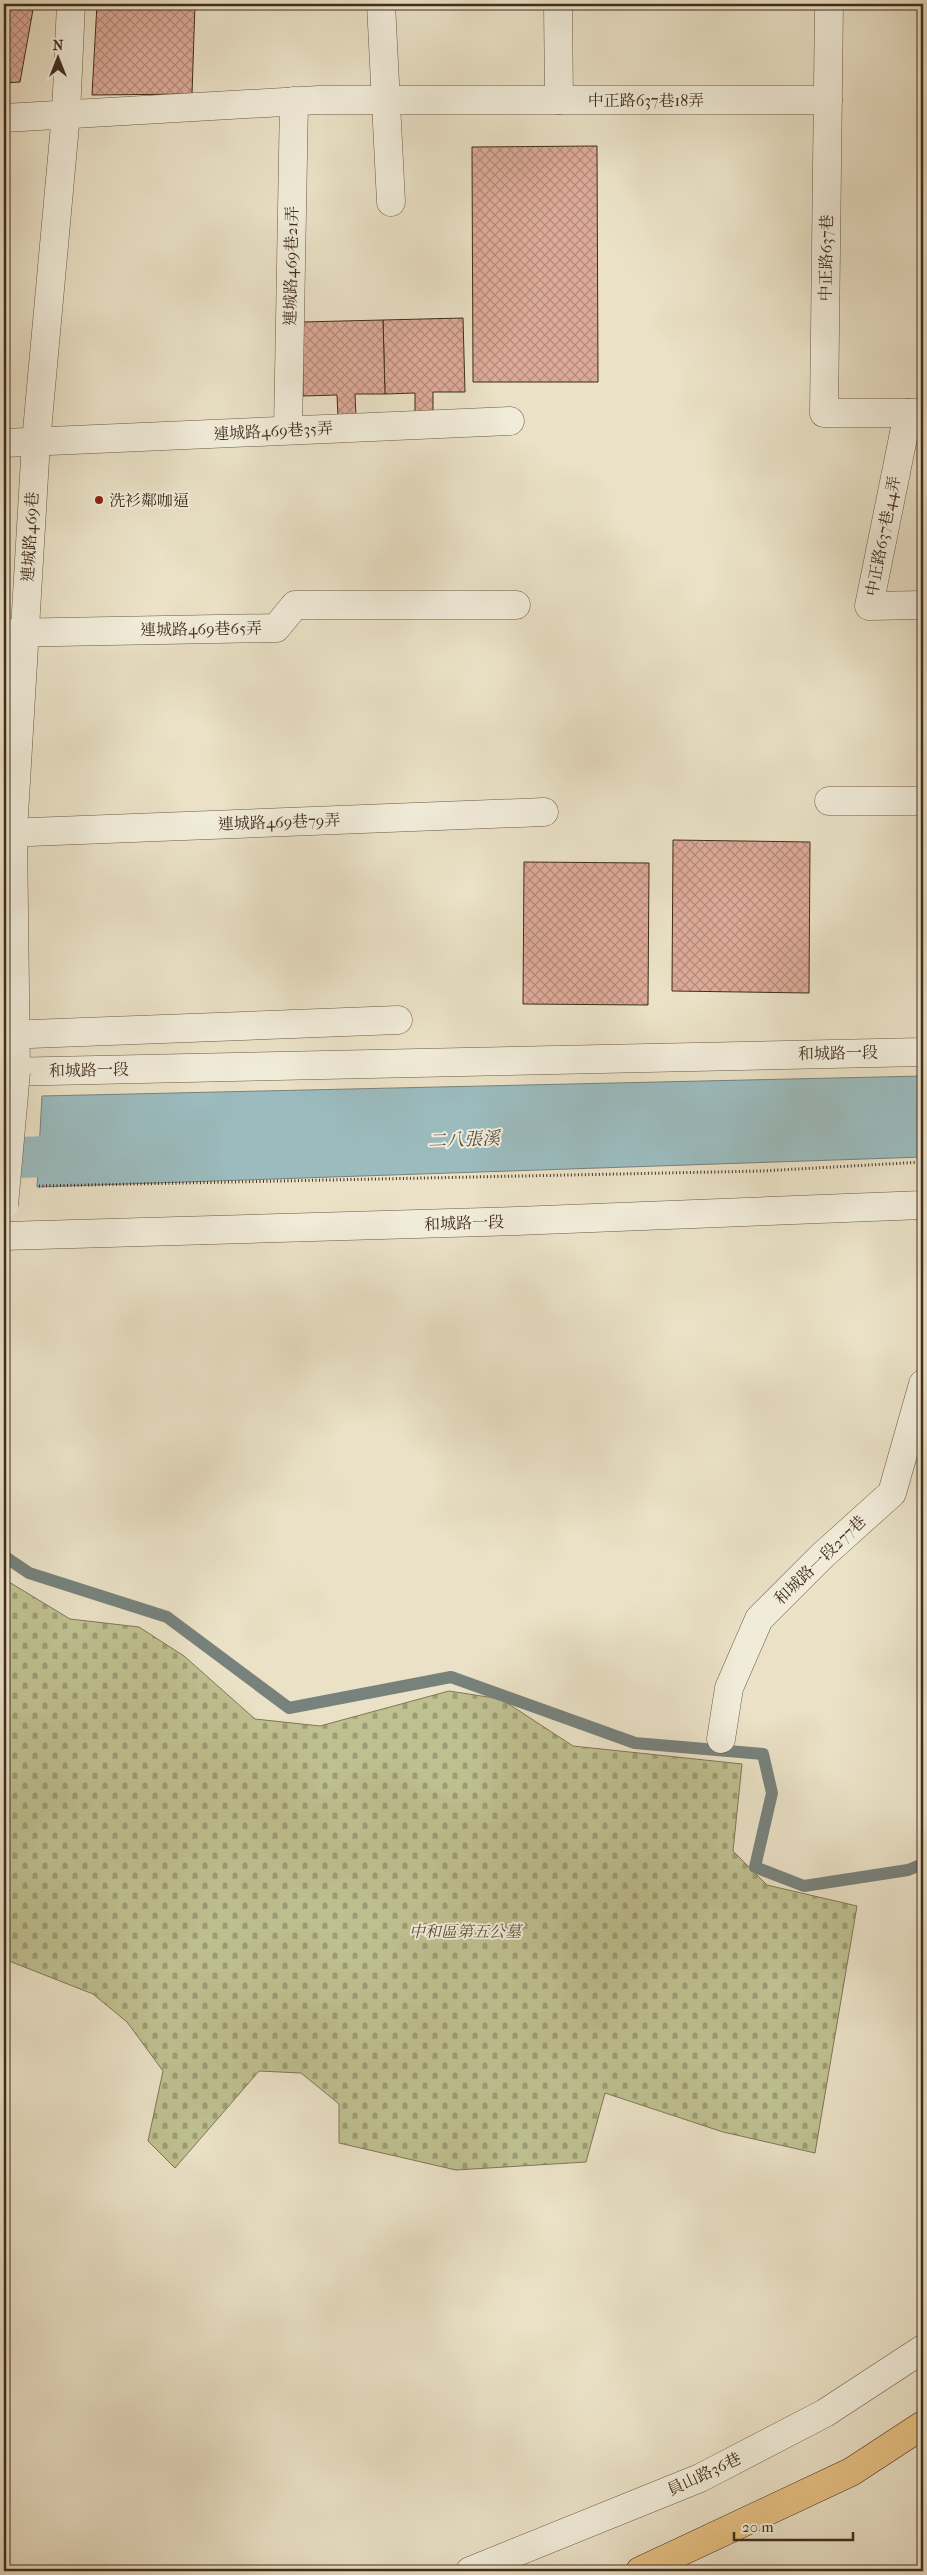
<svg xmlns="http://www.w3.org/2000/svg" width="927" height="2575" viewBox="0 0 927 2575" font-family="'IM FELL French Canon','Noto Serif TC',serif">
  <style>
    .cemetery { fill: url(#cemetery-stones); stroke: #807656 }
    .water { fill: #9bbbbe; stroke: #77827d }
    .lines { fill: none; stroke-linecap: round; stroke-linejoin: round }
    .stream { stroke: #77827d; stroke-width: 12 }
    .canal { stroke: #9bbbbe; stroke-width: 41 }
    .building { fill: url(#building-cross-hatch); stroke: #412d1c }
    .minor-casing { stroke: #6b5a46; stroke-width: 29 }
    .highway-casing { stroke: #412d1c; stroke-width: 29 }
    .path { stroke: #412d1c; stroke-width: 3; stroke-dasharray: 1 2.5; stroke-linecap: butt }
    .minor { stroke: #f1ecda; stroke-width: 28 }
    .highway { stroke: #e5c083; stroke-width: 28 }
    .minor-bridge-casing { stroke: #6b5a46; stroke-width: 29; stroke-linecap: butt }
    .minor-bridge { stroke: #f1ecda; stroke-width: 28 }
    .poi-dot { fill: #8f2418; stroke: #f1ecda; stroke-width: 2 }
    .labels { text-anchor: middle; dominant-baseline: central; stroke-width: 4; stroke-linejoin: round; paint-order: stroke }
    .street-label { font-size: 16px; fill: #412d1c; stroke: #f1ecda }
    .poi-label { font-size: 16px; fill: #412d1c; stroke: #f1ecda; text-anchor: start }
    .park-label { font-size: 16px; font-style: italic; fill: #5a4a33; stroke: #f1ecda }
    .water-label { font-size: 18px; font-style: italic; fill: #585044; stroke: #f1ecda }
  </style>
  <defs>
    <pattern id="cemetery-stones" width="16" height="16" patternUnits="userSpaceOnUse" patternTransform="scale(1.25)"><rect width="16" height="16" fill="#bfc090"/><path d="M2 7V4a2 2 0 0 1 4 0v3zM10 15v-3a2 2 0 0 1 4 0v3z" fill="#9d9c75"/></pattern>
    <pattern id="building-cross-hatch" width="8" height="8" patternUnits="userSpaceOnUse" patternTransform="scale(1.25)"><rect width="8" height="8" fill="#ddaa98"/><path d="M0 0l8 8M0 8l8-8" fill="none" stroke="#b58b7b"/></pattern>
  </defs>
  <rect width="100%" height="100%" fill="#eae1c6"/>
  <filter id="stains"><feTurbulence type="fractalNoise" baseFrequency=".004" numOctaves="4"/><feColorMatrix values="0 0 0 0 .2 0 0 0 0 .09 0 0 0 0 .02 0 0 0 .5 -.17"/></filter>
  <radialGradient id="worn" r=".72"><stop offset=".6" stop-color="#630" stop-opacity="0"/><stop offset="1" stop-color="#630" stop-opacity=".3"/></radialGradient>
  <path class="cemetery" d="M4,1579L70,1619L139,1627L184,1656L255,1719L320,1726L449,1691L501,1699L573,1746L742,1764L733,1851L767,1885L857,1906L815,2153L723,2132L605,2093L586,2162L456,2170L339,2143V2104L301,2073L259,2071L175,2168L148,2141L163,2071L127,2022L93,1994L4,1959Z"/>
  <path class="water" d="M923,1076V1157L37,1187L42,1096Z"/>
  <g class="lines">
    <path class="stream" d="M4,1556L29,1573L167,1617L289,1708L451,1677L635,1743L763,1754L772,1793L755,1867L804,1886L908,1870L923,1864"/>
    <path class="canal" d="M4,1158L94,1155"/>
  </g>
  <g class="building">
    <path d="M4,4H34L20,82L4,83Z"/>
    <path d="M97,4H195L192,94L92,95Z"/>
    <path d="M597,146L598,382H473L472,147Z"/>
    <path d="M463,318L465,392H433V413H415V393L385,394L383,320Z"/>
    <path d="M383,320L385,394H355L356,417H338L337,395L303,396L302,322Z"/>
    <path d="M4,360H8L4,427Z"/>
    <path d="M673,840L810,842L809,993L672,991Z"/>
    <path d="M524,862L649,863L648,1005L523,1004Z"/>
  </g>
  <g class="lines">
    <g class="minor-casing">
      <g id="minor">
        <path d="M381,4L391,202"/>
        <path d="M558,4L559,100H828"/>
        <path d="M829,4L824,413H923"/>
        <path d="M4,118L319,100H559"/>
        <path d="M908,413L869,606L923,605"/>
        <path d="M288,430L294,101"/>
        <path d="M4,443L510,421"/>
        <path d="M4,633L276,628L295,605H516"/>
        <path d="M829,801H923"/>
        <path d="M4,833L544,812"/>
        <path d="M4,1035L398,1020"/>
        <path d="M4,1072L923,1052"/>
        <path d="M16,1072L13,832L36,442L66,114L71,4"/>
        <path d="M4,1236L517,1221L923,1205"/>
        <path d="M721,1739L729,1688L759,1619L823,1555L892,1493L923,1384"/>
        <path d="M470,2571L700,2478L825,2413L923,2349"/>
      </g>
    </g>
    <g class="highway-casing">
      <path id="highway" d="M640,2571L851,2472L923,2425"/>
    </g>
    <path class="path" d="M39,1186L762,1171L923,1162"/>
    <use href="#minor" class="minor"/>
    <use href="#highway" class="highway"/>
    <g class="minor-bridge-casing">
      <path id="minor-bridge" d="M4,1205L16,1072"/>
    </g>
    <use href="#minor-bridge" class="minor-bridge"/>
  </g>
  <circle class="poi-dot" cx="99" cy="500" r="5"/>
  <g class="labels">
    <g class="street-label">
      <text x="646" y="100">中正路637巷18弄</text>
      <text transform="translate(826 258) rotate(-89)">中正路637巷</text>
      <text transform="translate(291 266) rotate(-89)">連城路469巷21弄</text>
      <text transform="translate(273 431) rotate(-3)">連城路469巷35弄</text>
      <text transform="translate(883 536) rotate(-79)">中正路637巷44弄</text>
      <text transform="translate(30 537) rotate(-87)">連城路469巷</text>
      <text transform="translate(201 629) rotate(-1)">連城路469巷65弄</text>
      <text transform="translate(279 822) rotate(-2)">連城路469巷79弄</text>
      <text transform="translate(838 1053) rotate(-1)">和城路一段</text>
      <text transform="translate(89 1070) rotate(-1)">和城路一段</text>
      <text transform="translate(464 1223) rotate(-2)">和城路一段</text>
      <text transform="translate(820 1560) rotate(-44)">和城路一段277巷</text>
      <text transform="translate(704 2474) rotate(-25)">員山路36巷</text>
    </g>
    <g class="poi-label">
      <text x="109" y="500">洗衫鄰咖逼</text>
    </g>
    <g class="park-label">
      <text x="465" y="1931">中和區第五公墓</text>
    </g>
    <g class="water-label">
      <text transform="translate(464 1140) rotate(-2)">二八張溪</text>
    </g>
  </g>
  <rect width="927" height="2575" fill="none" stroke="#eae1c6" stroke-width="20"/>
  <rect x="5" y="5" width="917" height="2565" fill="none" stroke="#412d1c" stroke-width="2.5"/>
  <rect x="10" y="10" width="907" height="2555" fill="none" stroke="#412d1c"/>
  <g transform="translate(58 58)" stroke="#f1ecda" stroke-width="4" paint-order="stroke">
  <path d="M0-4L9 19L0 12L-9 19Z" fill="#412d1c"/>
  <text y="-8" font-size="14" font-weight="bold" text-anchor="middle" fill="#412d1c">N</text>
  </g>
  <path d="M734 2532v8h119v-8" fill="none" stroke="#412d1c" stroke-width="2.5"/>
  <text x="742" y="2532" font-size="15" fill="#412d1c" stroke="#f1ecda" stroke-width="4" paint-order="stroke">20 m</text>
  <rect width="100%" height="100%" filter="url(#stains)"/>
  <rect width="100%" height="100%" fill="url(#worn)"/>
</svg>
